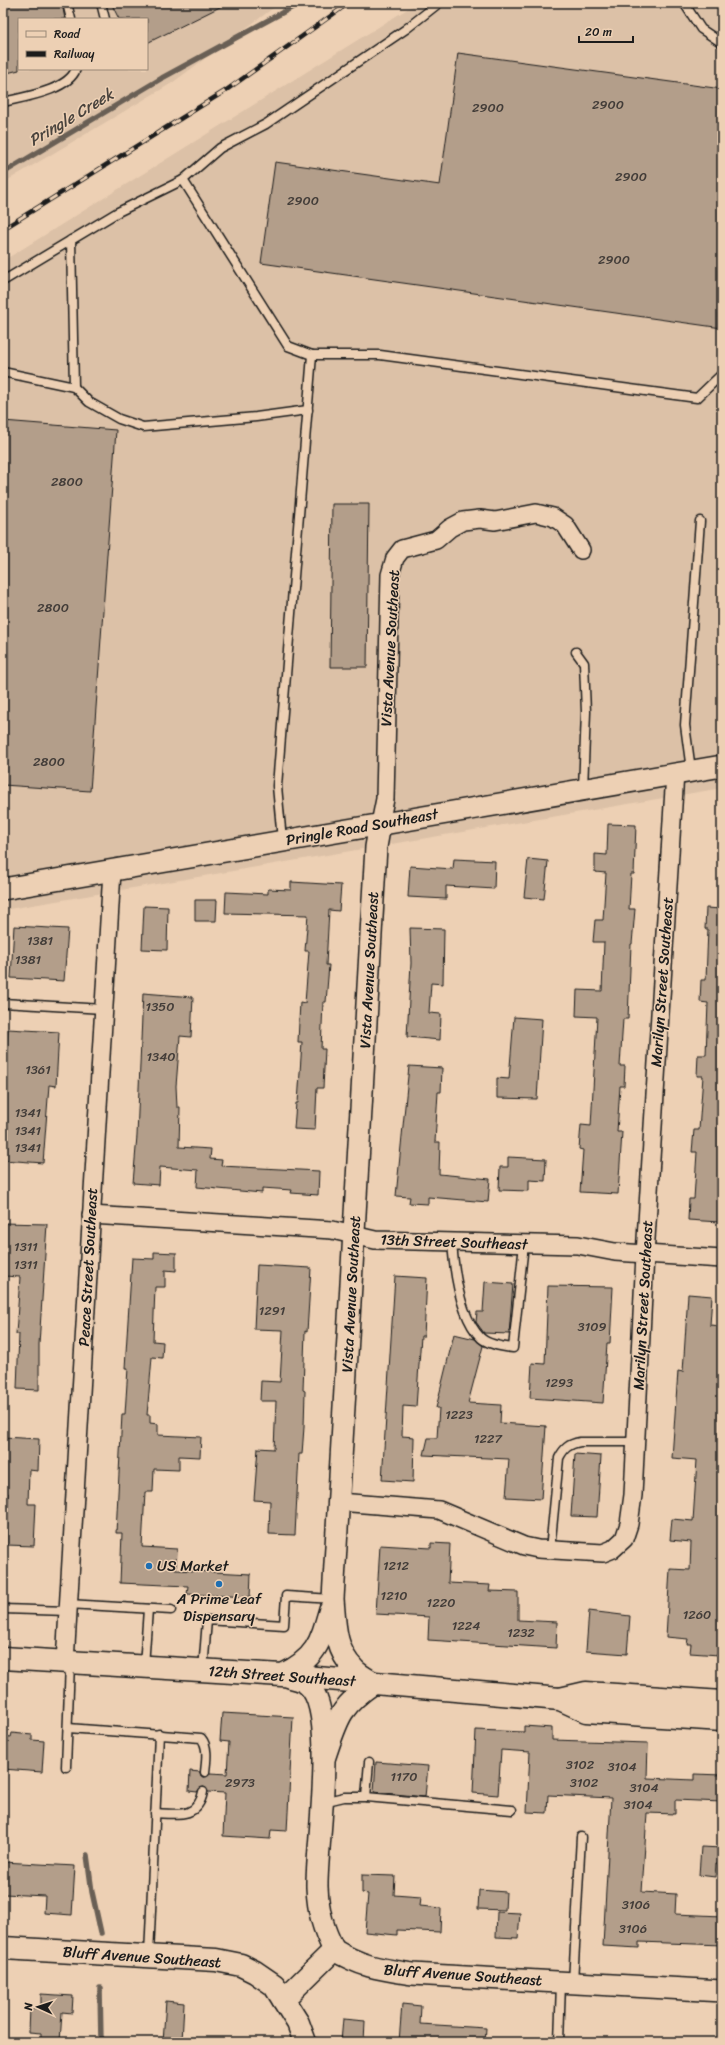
<svg xmlns="http://www.w3.org/2000/svg" width="725" height="2045" viewBox="0 0 725 2045" font-family="Sriracha,sans-serif">
  <style>
    .built { fill: #dcc1a7; fill-rule: evenodd }
    .lines { fill: none; stroke-linecap: round; stroke-linejoin: round }
    .stream { stroke: #695f54; stroke-width: 5.5 }
    .building { fill: #b39e8a; stroke: #1c1c1c }
    .service-casing { stroke: #1c1c1c; stroke-width: 11 }
    .minor-casing { stroke: #1c1c1c; stroke-width: 20 }
    .tertiary-casing { stroke: #1c1c1c; stroke-width: 24 }
    .secondary-casing { stroke: #1c1c1c; stroke-width: 25 }
    .service { stroke: #edd0b4; stroke-width: 8 }
    .minor { stroke: #edd0b4; stroke-width: 17 }
    .tertiary { stroke: #edd0b4; stroke-width: 21 }
    .secondary { stroke: #edd0b4; stroke-width: 22 }
    .rail-casing { stroke: #1c1c1c; stroke-width: 4.5 }
    .rail { stroke: #edd0b4; stroke-width: 3; stroke-dasharray: 9; stroke-linecap: butt }
    .poi-dot { fill: #1f6fb2; stroke: #edd0b4; stroke-width: 1.5 }
    .labels { text-anchor: middle; dominant-baseline: central; stroke-width: 3; stroke-linejoin: round; paint-order: stroke }
    .number-label { font-size: 13px; fill: #423c38 }
    .street-label { font-size: 15px; fill: #1c1c1c; stroke: #edd0b4 }
    .poi-label { font-size: 15px; fill: #1c1c1c; stroke: #edd0b4; text-anchor: start }
    .water-label { font-size: 16px; font-style: italic; fill: #49433d; stroke: #edd0b4 }
  </style>
  <rect width="100%" height="100%" fill="#edd0b4"/>
  <filter id="ink" filterUnits="userSpaceOnUse"><feTurbulence type="fractalNoise" baseFrequency=".025" numOctaves="2"/><feDisplacementMap in="SourceGraphic" scale="8" xChannelSelector="R" yChannelSelector="G"/><feConvolveMatrix kernelMatrix="1 2 1 2 8 2 1 2 1" color-interpolation-filters="sRGB"/></filter>
  <g filter="url(#ink)">
    <g class="built">
      <path d="M3,3H280L172,83L3,183ZM19,19H147V69H19Z"/>
      <path d="M417,3H722V788L3,910V261Z"/>
    </g>
    <g class="lines">
      <g class="stream">
        <path d="M3,173L162,78L300,3"/>
        <path d="M87,1855L92,1892L101,1933"/>
        <path d="M100,1988L101,2042"/>
      </g>
    </g>
    <g class="building">
      <path d="M3,3H62L65,19H19V70L3,74Z"/>
      <path d="M111,3H228L147,43V19H119Z"/>
      <path d="M458,53L722,89V328L261,263L275,162L440,185Z"/>
      <path d="M3,421L116,430L90,791L3,785Z"/>
      <path d="M332,504H369L367,667H330Z"/>
      <path d="M608,824L636,825L634,874H631L629,909H635L632,944H631L628,1019H623L620,1066H625L624,1086H620L617,1132H622L618,1194L580,1192L583,1150L579,1149L581,1125L591,1126L597,1017L576,1016L577,990L602,991L604,942H593L595,920H603L606,873L595,872V854L607,855Z"/>
      <path d="M454,859L495,861L494,889L446,886V899L408,897L410,866L453,869Z"/>
      <path d="M528,859L548,861L544,899L524,897Z"/>
      <path d="M291,882L341,885L339,911L329,910L326,965H329L326,1002H323L321,1049H325L323,1088H317L315,1130L294,1129L296,1103H298L302,1042H298L300,1002L305,1003L309,951H305L308,915L225,913L226,892L268,894V889L291,890Z"/>
      <path d="M195,900H217L216,921H195Z"/>
      <path d="M144,906L168,907L167,950L142,949Z"/>
      <path d="M706,908L722,909V1186L719,1222L688,1220L689,1199H694L697,1152H692L694,1130H699L703,1076H697L698,1055H706L708,1003L700,1002L701,980H706L708,929H705Z"/>
      <path d="M14,926L68,929L64,981L11,978Z"/>
      <path d="M410,928L444,929L443,984L431,983L429,1013L441,1014L440,1040L407,1037L411,963Z"/>
      <path d="M143,993L193,997L191,1037L180,1036L176,1086L177,1107H180L179,1147L211,1149L210,1159L222,1160L221,1166L319,1171L318,1195L291,1193L292,1190L262,1188V1193L197,1187L198,1170L160,1167L159,1185L133,1183L137,1136Z"/>
      <path d="M514,1017L542,1019L537,1099L497,1098V1078L509,1079Z"/>
      <path d="M8,1029L59,1032L56,1086L49,1085L43,1163L3,1160V1107Z"/>
      <path d="M409,1066L442,1068L441,1092H438L435,1142H440L439,1174L490,1179L488,1202L428,1197V1204L409,1203L410,1197L396,1196Z"/>
      <path d="M508,1157L546,1159L545,1181L529,1180V1191L499,1190L500,1167H508Z"/>
      <path d="M3,1223L47,1224L39,1344V1390L17,1389L19,1334H16L20,1277L3,1276Z"/>
      <path d="M154,1252L176,1253V1271L165,1270V1287H155L153,1341L163,1342L162,1358L152,1357L147,1415H150V1423L158,1424V1435L201,1437L200,1457L179,1456V1470L154,1469L153,1492H145L142,1547L177,1549L176,1570L251,1574L250,1597L187,1594L188,1586L120,1583L122,1533H116L122,1414H125L128,1368H125L132,1258L154,1259Z"/>
      <path d="M257,1265L311,1268L307,1332L305,1331L303,1390L305,1391L304,1427L302,1454H299L295,1535L269,1534L270,1501L254,1500L258,1448L274,1449L276,1401H260L261,1381L280,1382L283,1330L254,1329Z"/>
      <path d="M395,1276L427,1278L424,1336H421L416,1407L403,1406L402,1436L414,1437L413,1482L382,1480Z"/>
      <path d="M485,1282L513,1284L509,1334L484,1333L476,1322L477,1312H483Z"/>
      <path d="M548,1286L613,1287L610,1343H607L603,1403L530,1398L532,1363L545,1364Z"/>
      <path d="M688,1294L712,1296L710,1325L722,1326V1597L719,1655L690,1653L691,1644H687L688,1639L666,1637L670,1569L690,1570L691,1542L670,1540L672,1519L693,1521L697,1460L672,1458L678,1371L683,1372Z"/>
      <path d="M454,1334L475,1339L483,1346L468,1403L501,1405L500,1423L546,1426L541,1499L506,1497L509,1459L424,1455L428,1438H437L439,1408H436Z"/>
      <path d="M3,1437L39,1439L38,1471L29,1470L28,1504H36L34,1546L6,1545L8,1493H3Z"/>
      <path d="M575,1454L601,1456L597,1517L571,1516Z"/>
      <path d="M431,1543L450,1544L448,1583L490,1585L489,1591L518,1592V1620L557,1622L556,1648L428,1640L429,1617L376,1614L380,1545L431,1548Z"/>
      <path d="M589,1611L630,1616L627,1654L586,1651Z"/>
      <path d="M222,1713L293,1717L287,1831L271,1830L270,1839L223,1836L225,1793L208,1792L204,1787L200,1788L197,1792L189,1791L190,1771L200,1772L201,1776L205,1777L210,1773L227,1774L229,1742L220,1741Z"/>
      <path d="M524,1726L552,1728V1740L648,1743L647,1778L694,1780V1774L722,1775V1802L675,1800V1814L647,1813L642,1892L676,1894L675,1914L722,1916V1945L639,1942V1948L603,1946L611,1798L548,1795L547,1813L527,1812L530,1752L501,1750L498,1795L473,1793L476,1730L524,1732Z"/>
      <path d="M12,1733L32,1735V1740L44,1741L42,1772L3,1769V1736L11,1737Z"/>
      <path d="M376,1762L428,1766L425,1797L374,1792Z"/>
      <path d="M701,1847L722,1848V1864L716,1863L715,1877L699,1875Z"/>
      <path d="M3,1862L75,1866L72,1915L44,1913L45,1896L4,1894Z"/>
      <path d="M362,1875L395,1876L394,1895L421,1897L420,1906L441,1908L440,1932L397,1930V1935L365,1932L368,1894L362,1893Z"/>
      <path d="M479,1890L506,1892L505,1910L478,1909Z"/>
      <path d="M497,1912L520,1913L518,1938L496,1937Z"/>
      <path d="M41,1994L73,1996L72,2013L62,2012L60,2042H41V2033L29,2032L30,2008H41Z"/>
      <path d="M166,2001L184,2003L182,2042H163Z"/>
      <path d="M402,2004L421,2006L420,2024L486,2028L485,2042H399Z"/>
      <path d="M343,2019L365,2021L364,2042H341Z"/>
    </g>
    <g class="lines">
      <g class="service-casing">
        <g id="service">
          <path d="M67,3L71,19"/>
          <path d="M101,3L105,19"/>
          <path d="M684,3L701,29L722,43"/>
          <path d="M3,102C23,97 68,91 76,69"/>
          <path d="M183,180L220,148L266,124L406,29L439,3"/>
          <path d="M71,240L74,387"/>
          <path d="M3,281L118,212L183,180L288,346L312,355"/>
          <path d="M3,372L74,387L89,402L119,419L143,427L256,417L308,410"/>
          <path d="M576,652L584,663L586,712L583,789"/>
          <path d="M691,770L685,725L700,521"/>
          <path d="M282,840L277,786L312,355H380L697,398L722,374"/>
          <path d="M3,1003L103,1009"/>
          <path d="M452,1242C454,1270 460,1317 481,1338C489,1345 504,1347 513,1348L524,1244"/>
          <path d="M550,1550L559,1458C564,1448 569,1444 580,1442H636"/>
          <path d="M68,1604L171,1610"/>
          <path d="M3,1609L68,1611"/>
          <path d="M144,1666L148,1609"/>
          <path d="M203,1670L207,1620L284,1625L286,1596L332,1599"/>
          <path d="M68,1728L201,1738C209,1747 206,1762 205,1772"/>
          <path d="M66,1767L70,1663"/>
          <path d="M366,1797L369,1762"/>
          <path d="M323,1802L344,1797H366L512,1810"/>
          <path d="M155,1813C176,1814 198,1819 203,1792"/>
          <path d="M149,1955L159,1734"/>
          <path d="M573,1982L581,1837"/>
          <path d="M559,2042L561,1983"/>
        </g>
      </g>
      <g class="minor-casing">
        <g id="minor">
          <path d="M380,824L385,799L390,575L395,558L402,549L436,540L450,528L463,521L480,519L495,521L536,513L553,517L565,525L581,550"/>
          <path d="M91,1215L332,1230L375,1240L578,1245L615,1252L722,1259"/>
          <path d="M339,1502L439,1510L524,1546L538,1549L603,1553L613,1549L624,1539L629,1524L633,1495L645,1255L675,773"/>
          <path d="M65,1662L112,871"/>
        </g>
      </g>
      <g class="tertiary-casing">
        <g id="tertiary">
          <path d="M3,889L722,766"/>
          <path d="M282,1675C316,1658 320,1644 330,1609"/>
          <path d="M290,1677C295,1679 303,1680 307,1684C339,1709 316,1846 317,1887C318,1911 323,1929 334,1950"/>
          <path d="M325,1756C338,1718 340,1706 374,1683C368,1679 359,1675 354,1669C335,1650 335,1624 333,1599L376,847L380,824"/>
          <path d="M334,1950C362,1967 380,1969 412,1974L722,1991"/>
          <path d="M283,2000L334,1950"/>
        </g>
      </g>
      <g class="secondary-casing">
        <g id="secondary">
          <path d="M3,1658L282,1675L560,1699L586,1711L722,1720"/>
          <path d="M560,1699L586,1693L722,1702"/>
          <path d="M3,1948L216,1960L241,1965L255,1972L274,1985L298,2023L305,2042"/>
        </g>
      </g>
      <use href="#service" class="service"/>
      <use href="#minor" class="minor"/>
      <use href="#tertiary" class="tertiary"/>
      <use href="#secondary" class="secondary"/>
      <g class="rail-casing">
        <path id="rail" d="M3,229L225,91L349,3"/>
      </g>
      <use href="#rail" class="rail"/>
    </g>
  </g>
  <g class="poi-dot">
    <circle cx="149" cy="1566" r="4"/>
    <circle cx="219" cy="1584" r="4"/>
  </g>
  <g class="labels">
    <g class="number-label">
      <text x="608" y="104">2900</text>
      <text x="488" y="107">2900</text>
      <text x="631" y="176">2900</text>
      <text x="303" y="200">2900</text>
      <text x="614" y="259">2900</text>
      <text x="67" y="481">2800</text>
      <text x="53" y="607">2800</text>
      <text x="49" y="761">2800</text>
      <text x="40" y="940">1381</text>
      <text x="28" y="959">1381</text>
      <text x="160" y="1006">1350</text>
      <text x="161" y="1056">1340</text>
      <text x="38" y="1069">1361</text>
      <text x="28" y="1112">1341</text>
      <text x="28" y="1130">1341</text>
      <text x="28" y="1147">1341</text>
      <text x="26" y="1246">1311</text>
      <text x="26" y="1264">1311</text>
      <text x="272" y="1310">1291</text>
      <text x="592" y="1326">3109</text>
      <text x="559" y="1382">1293</text>
      <text x="459" y="1414">1223</text>
      <text x="488" y="1438">1227</text>
      <text x="396" y="1565">1212</text>
      <text x="394" y="1595">1210</text>
      <text x="441" y="1602">1220</text>
      <text x="697" y="1614">1260</text>
      <text x="466" y="1625">1224</text>
      <text x="521" y="1632">1232</text>
      <text x="580" y="1764">3102</text>
      <text x="622" y="1766">3104</text>
      <text x="404" y="1776">1170</text>
      <text x="240" y="1782">2973</text>
      <text x="584" y="1782">3102</text>
      <text x="644" y="1787">3104</text>
      <text x="638" y="1804">3104</text>
      <text x="636" y="1904">3106</text>
      <text x="633" y="1928">3106</text>
    </g>
    <g class="street-label">
      <text transform="translate(390 648) rotate(-87)">Vista Avenue Southeast</text>
      <text transform="translate(362 827) rotate(-10)">Pringle Road Southeast</text>
      <text transform="translate(369 970) rotate(-87)">Vista Avenue Southeast</text>
      <text transform="translate(662 982) rotate(-86)">Marilyn Street Southeast</text>
      <text transform="translate(454 1242) rotate(2)">13th Street Southeast</text>
      <text transform="translate(88 1267) rotate(-87)">Peace Street Southeast</text>
      <text transform="translate(351 1294) rotate(-87)">Vista Avenue Southeast</text>
      <text transform="translate(643 1305) rotate(-87)">Marilyn Street Southeast</text>
      <text transform="translate(282 1676) rotate(4)">12th Street Southeast</text>
      <text transform="translate(142 1957) rotate(4)">Bluff Avenue Southeast</text>
      <text transform="translate(463 1975) rotate(4)">Bluff Avenue Southeast</text>
    </g>
    <g class="poi-label">
      <text x="157" y="1566">US Market</text>
      <text x="219" y="1599" text-anchor="middle">A Prime Leaf<tspan x="219" dy="17">Dispensary</tspan></text>
    </g>
    <g class="water-label">
      <text transform="translate(71 117) rotate(-31)">Pringle Creek</text>
    </g>
  </g>
  <rect width="725" height="2045" fill="none" stroke="#edd0b4" stroke-width="16"/>
  <rect x="8" y="8" width="709" height="2029" fill="none" stroke="#1c1c1c" stroke-width="1.5" filter="url(#ink)"/>
  <rect x="18" y="18" width="130" height="52" fill="#edd0b4" stroke="#998877"/>
  <rect x="26" y="31" width="20" height="6" fill="#edd0b4" stroke="#998877"/>
  <text x="54" y="38" font-size="12" fill="#1c1c1c">Road</text>
  <rect x="26" y="51" width="20" height="6" fill="#1c1c1c" stroke="#998877"/>
  <text x="54" y="58" font-size="12" fill="#1c1c1c">Railway</text>
  <g transform="translate(38 2007) rotate(273)" stroke="#edd0b4" stroke-width="3" paint-order="stroke">
  <path d="M0-3L7 15L0 10L-7 15Z" fill="#1c1c1c"/>
  <text y="-6" font-size="11" font-weight="bold" text-anchor="middle" fill="#1c1c1c">N</text>
  </g>
  <path d="M579 36v6h54v-6" fill="none" stroke="#1c1c1c" stroke-width="2"/>
  <text x="585" y="36" font-size="12" fill="#1c1c1c" stroke="#edd0b4" stroke-width="3" paint-order="stroke">20 m</text>
</svg>
